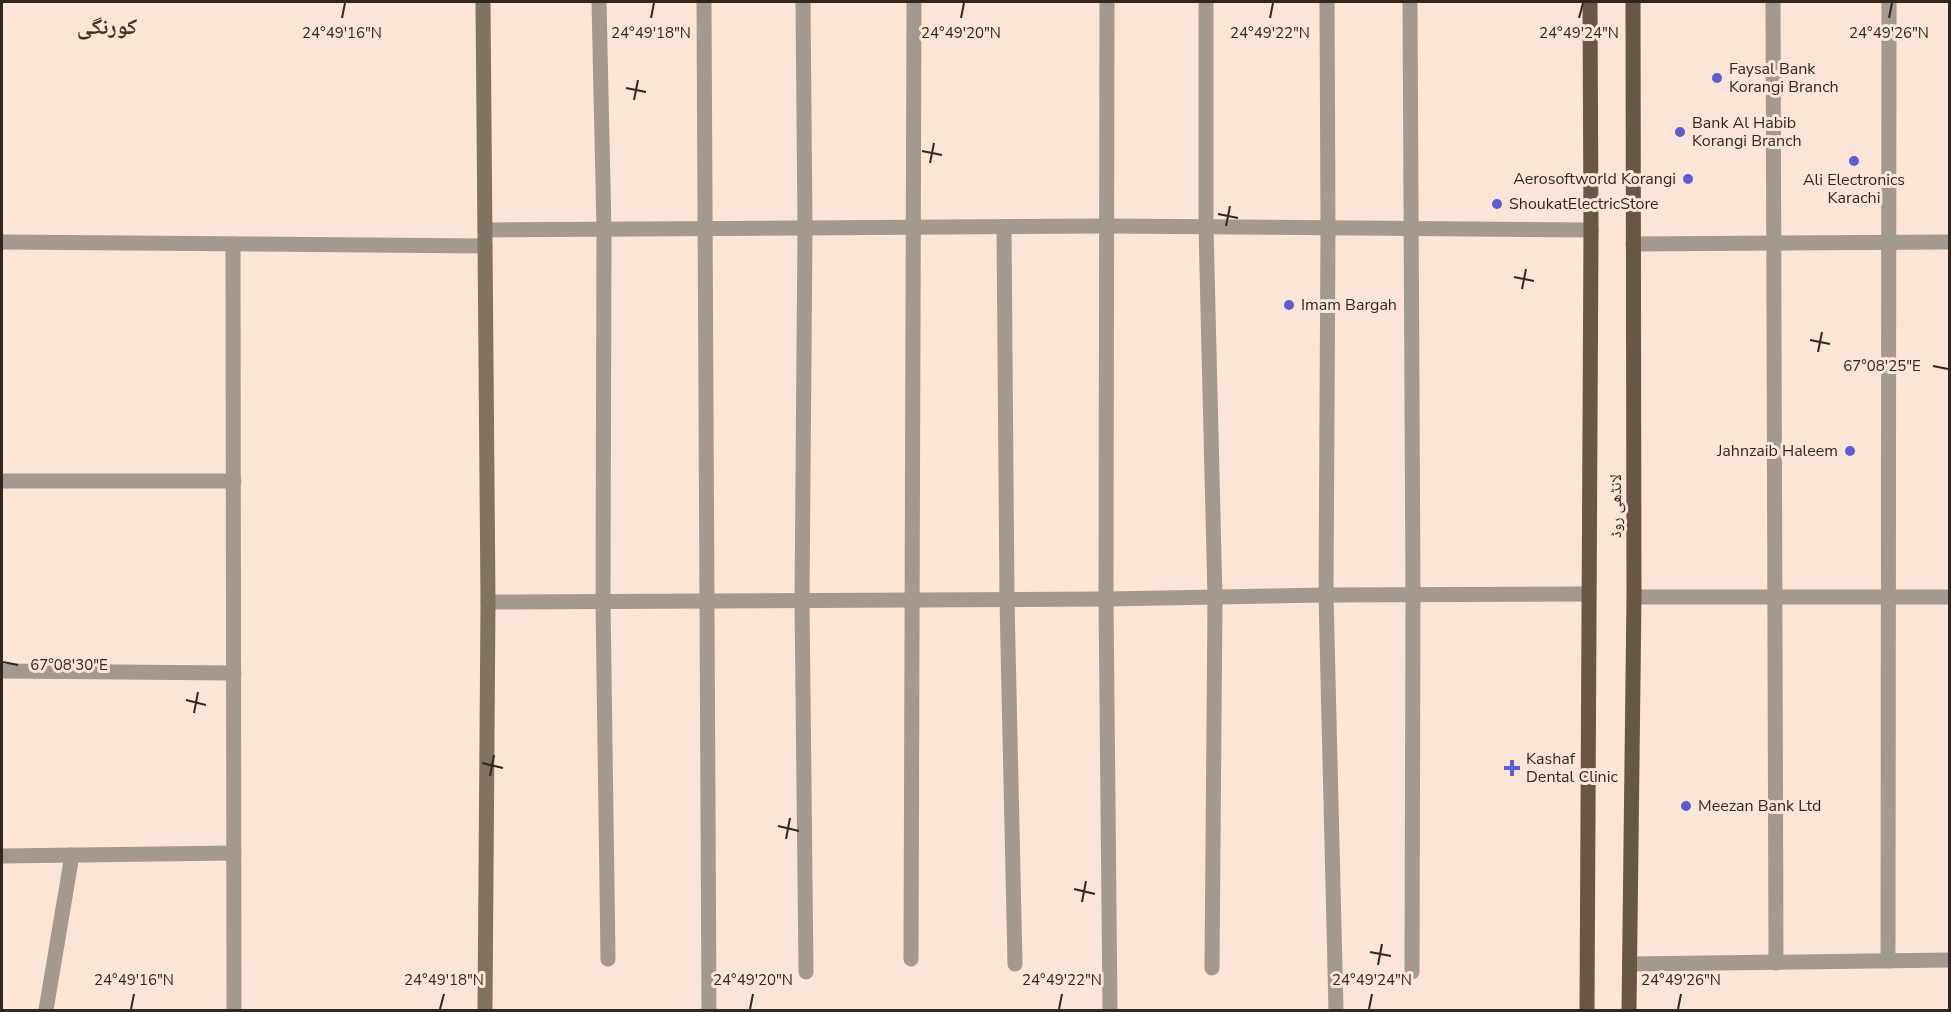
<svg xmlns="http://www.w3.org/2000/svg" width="1951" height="1012" viewBox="0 0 1951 1012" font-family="'Nunito Sans','Noto Naskh Arabic',sans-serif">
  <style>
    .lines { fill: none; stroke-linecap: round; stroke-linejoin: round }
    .street { stroke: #a3998e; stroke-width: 15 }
    .secondary { stroke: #807362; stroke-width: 15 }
    .primary { stroke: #685744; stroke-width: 15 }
    .ticks { fill: none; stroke: #312720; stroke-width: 2 }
    .poi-dot { fill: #5a5dd4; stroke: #fce5d7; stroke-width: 2 }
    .labels { text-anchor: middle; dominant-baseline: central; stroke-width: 6; stroke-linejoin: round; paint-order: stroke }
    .poi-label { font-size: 16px; fill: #312720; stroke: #fce5d7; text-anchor: start }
    .street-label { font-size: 16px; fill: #312720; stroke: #fce5d7 }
    .district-label { font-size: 22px; font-weight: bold; fill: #463123; stroke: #fce5d7 }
    .ticks-label { font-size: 15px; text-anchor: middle; fill: #312720; stroke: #fce5d7; stroke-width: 6; stroke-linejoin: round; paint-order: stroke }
  </style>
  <rect width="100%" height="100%" fill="#fce5d7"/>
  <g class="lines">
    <g class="street">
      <path d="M599,2L604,230L603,601L608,959"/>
      <path d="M704,2L709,1010"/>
      <path d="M803,2L805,228L802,600L806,972"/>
      <path d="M1107,2L1106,599L1110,1010"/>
      <path d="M1206,2V227L1215,598L1212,968"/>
      <path d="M1327,2L1328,228L1326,595L1336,1010"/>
      <path d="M1410,2L1413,595L1412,972"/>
      <path d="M1773,2L1776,963"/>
      <path d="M1004,227L1007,600L1015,964"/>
      <path d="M485,230L1107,226L1591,230"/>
      <path d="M2,242L485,246"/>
      <path d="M233,244L234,1010"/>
      <path d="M1633,244L1950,242"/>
      <path d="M2,481H234"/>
      <path d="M1634,597H1950"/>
      <path d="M488,602L1106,599L1326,595L1589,594"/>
      <path d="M2,671L234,673"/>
      <path d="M2,856L234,853"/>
      <path d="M911,959L914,2"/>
      <path d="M1888,961L1889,2"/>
      <path d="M1630,964L1950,960"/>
      <path d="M46,1010L72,855"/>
    </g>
    <path class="secondary" d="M483,2L488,602L485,1010"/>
    <g class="primary">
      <path d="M1587,1010L1591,230L1590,2"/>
      <path d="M1629,1010L1634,597L1633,2"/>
    </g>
  </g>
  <path class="ticks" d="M342,18L345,3M651,18L654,3M961,18L964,3M1270,18L1273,3M1579,18L1583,3M1889,18L1892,3M626,88L646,92M634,100L638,80M922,151L942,155M930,163L934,143M1218,214L1238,218M1226,226L1230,206M1514,277L1534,281M1522,289L1526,269M1810,340L1830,344M1818,352L1822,332M1933,366L1948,369M3,662L18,665M186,700L206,705M194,713L198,692M482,763L503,768M490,776L494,755M778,826L799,831M786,839L790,818M1074,889L1095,894M1082,902L1086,881M1370,952L1391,956M1378,965L1382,944M131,1009L134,994M440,1009L444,994M750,1009L753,994M1059,1009L1062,994M1369,1009L1372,994M1678,1009L1681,994"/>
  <g class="poi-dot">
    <circle cx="1717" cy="78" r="6"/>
    <circle cx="1680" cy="132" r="6"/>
    <circle cx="1854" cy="161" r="6"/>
    <circle cx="1688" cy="179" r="6"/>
    <circle cx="1497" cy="204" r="6"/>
    <circle cx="1289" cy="305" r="6"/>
    <circle cx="1850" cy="451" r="6"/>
    <path d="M1509 759h6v6h6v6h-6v6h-6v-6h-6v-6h6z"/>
    <circle cx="1686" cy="806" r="6"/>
  </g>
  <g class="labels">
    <g class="poi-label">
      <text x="1729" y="69">Faysal Bank<tspan x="1729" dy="18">Korangi Branch</tspan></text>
      <text x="1692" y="123">Bank Al Habib<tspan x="1692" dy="18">Korangi Branch</tspan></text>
      <text x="1676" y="179" text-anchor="end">Aerosoftworld Korangi</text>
      <text x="1854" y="180" text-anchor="middle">Ali Electronics<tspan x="1854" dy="18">Karachi</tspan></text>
      <text x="1509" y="204">ShoukatElectricStore</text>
      <text x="1301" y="305">Imam Bargah</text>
      <text x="1838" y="451" text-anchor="end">Jahnzaib Haleem</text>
      <text x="1526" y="759">Kashaf<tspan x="1526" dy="18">Dental Clinic</tspan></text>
      <text x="1698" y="806">Meezan Bank Ltd</text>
    </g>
    <g class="street-label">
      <text transform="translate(1616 506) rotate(-90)">لانڈھی روڈ</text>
    </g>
    <g class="district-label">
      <text x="107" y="27">کورنگی</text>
    </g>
  </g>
  <g class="ticks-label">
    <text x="342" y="38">24°49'16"N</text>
    <text x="651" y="38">24°49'18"N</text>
    <text x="961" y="38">24°49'20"N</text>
    <text x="1270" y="38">24°49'22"N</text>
    <text x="1579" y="38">24°49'24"N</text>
    <text x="1889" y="38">24°49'26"N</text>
    <text x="1882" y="371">67°08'25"E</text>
    <text x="69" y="670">67°08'30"E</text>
    <text x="134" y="985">24°49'16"N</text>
    <text x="444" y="985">24°49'18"N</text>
    <text x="753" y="985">24°49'20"N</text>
    <text x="1062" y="985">24°49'22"N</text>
    <text x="1372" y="985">24°49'24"N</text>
    <text x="1681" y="985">24°49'26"N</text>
  </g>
  <rect width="1951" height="1012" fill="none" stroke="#312720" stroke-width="6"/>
</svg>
